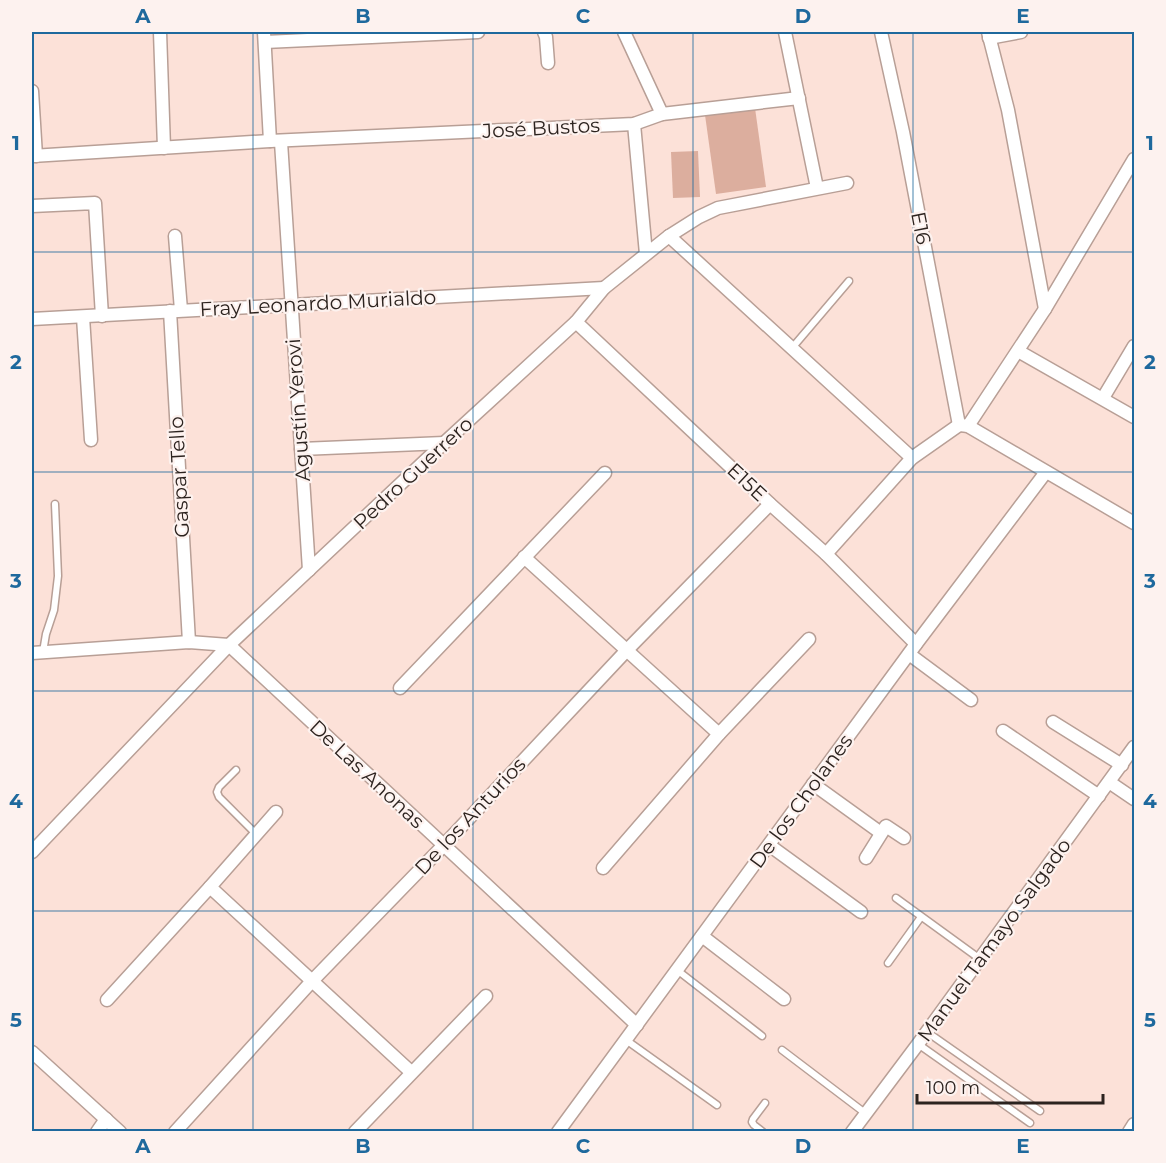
<svg xmlns="http://www.w3.org/2000/svg" width="1166" height="1163" viewBox="0 0 1166 1163" font-family="Montserrat,sans-serif">
  <style>
    .green { fill: #dcae9e }
    .lines { fill: none; stroke-linecap: round; stroke-linejoin: round }
    .service-casing { stroke: #b89f96; stroke-width: 9 }
    .minor-casing { stroke: #b89f96; stroke-width: 15 }
    .service { stroke: #fff; stroke-width: 6 }
    .minor { stroke: #fff; stroke-width: 12 }
    .grid { fill: none; stroke: #1e699d; stroke-width: 1.5; stroke-opacity: 0.55 }
    .labels { text-anchor: middle; dominant-baseline: central; stroke-width: 4.5; stroke-linejoin: round; paint-order: stroke }
    .street-label { font-size: 20px; fill: #2c231f; stroke: #fdf2ef }
    .neatline { fill: none; stroke: #1e699d; stroke-width: 2 }
    .grid-label { font-size: 20px; text-anchor: middle; font-weight: bold; fill: #1e699d }
  </style>
  <rect width="100%" height="100%" fill="#fce1d8"/>
  <g class="green">
    <path d="M755,108L766,187L716,194L705,115Z"/>
    <path d="M698,151L700,197L673,198L671,152Z"/>
  </g>
  <g class="lines">
    <g class="service-casing">
      <g id="service">
        <path d="M792,348L849,281"/>
        <path d="M43,652L46,634L54,610L58,576L55,504"/>
        <path d="M236,770L219,787L217,792L219,797L256,834"/>
        <path d="M896,898L980,959"/>
        <path d="M888,963L921,917"/>
        <path d="M677,970L762,1036"/>
        <path d="M927,1032L1040,1111"/>
        <path d="M626,1040L717,1105"/>
        <path d="M918,1044L1030,1123"/>
        <path d="M782,1050L865,1113"/>
        <path d="M763,1132L754,1125L752,1122L753,1119L765,1103"/>
      </g>
    </g>
    <g class="minor-casing">
      <g id="minor">
        <path d="M160,32L164,148"/>
        <path d="M264,32L270,141"/>
        <path d="M544,32L546,37L548,63"/>
        <path d="M624,32L662,114"/>
        <path d="M785,32L817,188"/>
        <path d="M881,32L903,132L959,425"/>
        <path d="M988,32L1008,110L1045,309"/>
        <path d="M989,38L1021,32"/>
        <path d="M265,42L478,32"/>
        <path d="M32,91L36,156"/>
        <path d="M634,124L646,254"/>
        <path d="M281,142L309,570"/>
        <path d="M32,156L270,141L634,124L662,114L799,98"/>
        <path d="M32,206L95,203L102,316"/>
        <path d="M175,236L181,310"/>
        <path d="M669,236L912,458"/>
        <path d="M170,311L189,642"/>
        <path d="M83,317L91,440"/>
        <path d="M32,319L604,288"/>
        <path d="M576,322L770,504L826,554L916,644"/>
        <path d="M1018,351L1134,417"/>
        <path d="M1103,398L1134,346"/>
        <path d="M960,425L968,426L1134,523"/>
        <path d="M968,426L1045,309L1134,159"/>
        <path d="M301,449L444,443"/>
        <path d="M826,554L912,458L959,425"/>
        <path d="M524,557L719,734"/>
        <path d="M229,645L637,1025"/>
        <path d="M32,653L189,642L229,645"/>
        <path d="M909,654L971,700"/>
        <path d="M400,688L605,473"/>
        <path d="M1053,722L1122,765"/>
        <path d="M1003,731L1099,796"/>
        <path d="M1109,782L1134,799"/>
        <path d="M813,784L881,833"/>
        <path d="M769,845L861,912"/>
        <path d="M32,852L229,645L444,443L576,322L604,288L669,236L699,217L718,208L847,183"/>
        <path d="M866,858L886,826L904,838"/>
        <path d="M603,868L719,734L809,639"/>
        <path d="M210,887L411,1072"/>
        <path d="M702,936L784,999"/>
        <path d="M107,1000L210,887L276,812"/>
        <path d="M32,1052L120,1132"/>
        <path d="M97,1132L106,1119"/>
        <path d="M175,1132L312,981L443,846L627,650L770,504"/>
        <path d="M355,1132L486,996"/>
        <path d="M558,1132L916,644L1046,472"/>
        <path d="M852,1132L918,1044L1134,747"/>
        <path d="M1129,1132L1134,1124"/>
      </g>
    </g>
    <use href="#service" class="service"/>
    <use href="#minor" class="minor"/>
  </g>
  <path class="grid" d="M253,32V1132M473,32V1132M693,32V1132M913,32V1132M32,252H1134M32,472H1134M32,691H1134M32,911H1134"/>
  <g class="labels">
    <g class="street-label">
      <text transform="translate(541 128) rotate(-3)">José Bustos</text>
      <text transform="translate(921 228) rotate(79)">E16</text>
      <text transform="translate(318 303) rotate(-3)">Fray Leonardo Murialdo</text>
      <text transform="translate(298 410) rotate(-94)">Agustín Yerovi</text>
      <text transform="translate(413 473) rotate(-43)">Pedro Guerrero</text>
      <text transform="translate(179 477) rotate(-93)">Gaspar Tello</text>
      <text transform="translate(747 482) rotate(43)">E15E</text>
      <text transform="translate(367 774) rotate(43)">De Las Anonas</text>
      <text transform="translate(801 801) rotate(-54)">De los Cholanes</text>
      <text transform="translate(470 816) rotate(-47)">De los Anturios</text>
      <text transform="translate(994 940) rotate(-54)">Manuel Tamayo Salgado</text>
    </g>
  </g>
  <rect width="1166" height="1163" fill="none" stroke="#fdf2ef" stroke-width="66"/>
  <path d="M917 1094v9h186v-9" fill="none" stroke="#2c231f" stroke-width="3"/>
  <text x="926" y="1094" font-size="18" fill="#2c231f" stroke="#fdf2ef" stroke-width="4.5" paint-order="stroke">100 m</text>
  <rect x="33" y="33" width="1100" height="1097" class="neatline"/>
  <g class="grid-label">
    <text x="143" y="23">A</text>
    <text x="363" y="23">B</text>
    <text x="583" y="23">C</text>
    <text x="803" y="23">D</text>
    <text x="1023" y="23">E</text>
    <text x="16" y="150">1</text>
    <text x="1150" y="150">1</text>
    <text x="16" y="369">2</text>
    <text x="1150" y="369">2</text>
    <text x="16" y="588">3</text>
    <text x="1150" y="588">3</text>
    <text x="16" y="808">4</text>
    <text x="1150" y="808">4</text>
    <text x="16" y="1027">5</text>
    <text x="1150" y="1027">5</text>
    <text x="143" y="1153">A</text>
    <text x="363" y="1153">B</text>
    <text x="583" y="1153">C</text>
    <text x="803" y="1153">D</text>
    <text x="1023" y="1153">E</text>
  </g>
</svg>
